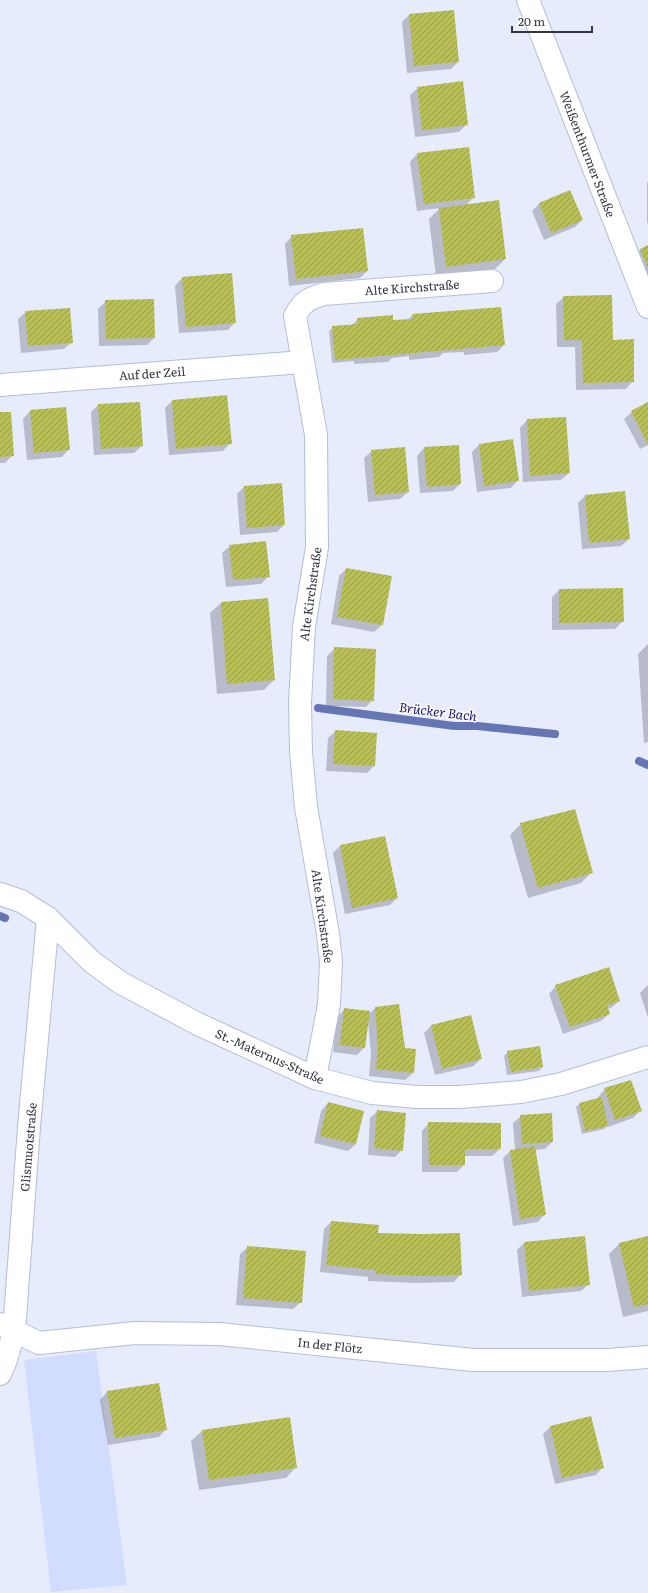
<svg xmlns="http://www.w3.org/2000/svg" width="648" height="1593" viewBox="0 0 648 1593" font-family="Literata,serif">
  <style>
    .grass { fill: #d2dcfe }
    .shadow { fill: #0003 }
    .lines { fill: none; stroke-linecap: round; stroke-linejoin: round }
    .stream { stroke: #6676b4; stroke-width: 8 }
    .building { fill: url(#building-hatch) }
    .minor-casing { stroke: #b5bdd7; stroke-width: 24 }
    .major-casing { stroke: #b5bdd7; stroke-width: 24 }
    .minor { stroke: #fff; stroke-width: 22 }
    .major { stroke: #fff; stroke-width: 22 }
    .labels { text-anchor: middle; dominant-baseline: central; stroke-width: 3; stroke-linejoin: round; paint-order: stroke }
    .street-label { font-size: 12px; fill: #333641; stroke: #fff }
    .water-label { font-size: 13px; font-style: italic; fill: #171576; stroke: #fff }
  </style>
  <defs>
    <pattern id="building-hatch" width="6" height="6" patternUnits="userSpaceOnUse"><rect width="6" height="6" fill="#b8be58"/><path d="M-1 1l2-2M0 6l6-6M5 7l2-2" fill="none" stroke="#969b4a"/></pattern>
  </defs>
  <rect width="100%" height="100%" fill="#e7ecfd"/>
  <path class="grass" d="M96,1351L127,1585L51,1592L24,1360Z"/>
  <g class="shadow">
    <path d="M410,14L458,62L451,69L407,73L402,22Z"/>
    <path d="M418,88L466,125L459,132L415,137L410,95Z"/>
    <path d="M417,154L474,197L466,205L505,259L495,269L436,277L429,219L440,208L417,211L410,162Z"/>
    <path d="M648,182V223H647V183Z"/>
    <path d="M570,191L582,220L575,227L544,240L532,211L539,204Z"/>
    <path d="M292,236L367,271L360,278L289,286L285,244Z"/>
    <path d="M648,246V287L633,257L640,250Z"/>
    <path d="M231,275L235,322L228,330L179,333L175,286L182,278Z"/>
    <path d="M564,297L612,341L633,381L626,389L576,390L575,347H557L556,304Z"/>
    <path d="M106,301L154,338L147,345L99,346L98,309Z"/>
    <path d="M500,308L504,345L497,352L464,355V352L443,353L439,357L409,360V356L392,358L388,362L354,364V361L332,363L329,331L333,327L351,326L358,319L393,323L407,320L413,315Z"/>
    <path d="M26,312L72,342L64,349L21,353L18,319Z"/>
    <path d="M172,401L230,443L223,451L169,455L165,408Z"/>
    <path d="M648,403V445L640,449L624,419L632,412Z"/>
    <path d="M98,405L142,446L134,453L94,455L91,412Z"/>
    <path d="M30,411L69,449L62,457L27,460L23,419Z"/>
    <path d="M0,413L13,455L5,463H0Z"/>
    <path d="M527,420L569,473L561,480L523,482L520,428Z"/>
    <path d="M479,445L518,480L511,488L477,492L472,452Z"/>
    <path d="M424,448L460,484L453,491L420,493L417,456Z"/>
    <path d="M372,451L408,492L400,499L368,502L364,458Z"/>
    <path d="M281,485L284,525L277,532L240,535L237,494L244,487Z"/>
    <path d="M585,496L629,539L621,546L582,549L578,503Z"/>
    <path d="M230,546L269,576L261,584L226,587L222,553Z"/>
    <path d="M346,569L382,625L374,632L331,624L339,576Z"/>
    <path d="M559,590L623,621L615,629L552,630V597Z"/>
    <path d="M267,599L274,680L264,690L217,694L210,613L221,603Z"/>
    <path d="M648,644V742L644,743L638,654Z"/>
    <path d="M335,648L373,700L366,707L326,706L327,656Z"/>
    <path d="M336,731L374,766L367,773L326,771L328,738Z"/>
    <path d="M521,824L592,872L581,883L528,898L510,835Z"/>
    <path d="M385,837L397,898L390,905L345,914L333,853L340,846Z"/>
    <path d="M648,985V1018L640,993Z"/>
    <path d="M556,986L619,1001L611,1008L607,1009L609,1014L601,1021L563,1034L549,994Z"/>
    <path d="M375,1008L404,1049L413,1073L405,1080L369,1076L371,1054L368,1021L364,1048L357,1055L333,1052L337,1017L345,1009L368,1015Z"/>
    <path d="M431,1026L481,1058L474,1066L435,1075L424,1033Z"/>
    <path d="M508,1052L542,1067L539,1071L507,1075L504,1056Z"/>
    <path d="M605,1089L640,1111L633,1118L608,1127L607,1126L604,1129L582,1134L576,1107L579,1104L599,1099L598,1097Z"/>
    <path d="M328,1103L356,1144L348,1151L314,1143L321,1111Z"/>
    <path d="M378,1111L402,1150L395,1157L368,1155L370,1118Z"/>
    <path d="M551,1114L552,1142L545,1149L535,1150L545,1214L538,1222L513,1226L503,1158L510,1151L515,1150L513,1123L521,1116Z"/>
    <path d="M429,1123L500,1149L492,1156H464V1165L457,1172H422V1131Z"/>
    <path d="M331,1222L377,1234L422,1235L461,1274L454,1282L416,1283L368,1281V1277L320,1272L324,1229Z"/>
    <path d="M648,1237V1311L623,1317L609,1254L619,1244Z"/>
    <path d="M524,1243L589,1284L581,1291L522,1297L517,1250Z"/>
    <path d="M248,1247L301,1302L293,1309L236,1305L240,1254Z"/>
    <path d="M107,1392L166,1429L159,1437L108,1445L100,1400Z"/>
    <path d="M591,1417L603,1467L596,1475L555,1484L543,1434L550,1427Z"/>
    <path d="M289,1418L296,1467L286,1478L199,1490L191,1441L202,1431Z"/>
  </g>
  <g class="lines">
    <g class="stream">
      <path d="M318,708L454,726H477L555,734"/>
      <path d="M639,761L648,765"/>
      <path d="M0,916L5,918"/>
    </g>
  </g>
  <g class="building">
    <path d="M454,10L459,62L414,66L409,14Z"/>
    <path d="M463,81L468,125L422,130L417,87Z"/>
    <path d="M469,147L475,198L424,204L417,153Z"/>
    <path d="M570,190L583,220L551,233L539,203Z"/>
    <path d="M499,200L506,259L446,267L439,208Z"/>
    <path d="M363,228L368,271L296,279L291,235Z"/>
    <path d="M648,245V268L640,249Z"/>
    <path d="M232,273L236,323L186,327L182,277Z"/>
    <path d="M612,295L613,340L634,339V382L583,383L582,340H564L563,296Z"/>
    <path d="M154,299L155,338L106,339L105,300Z"/>
    <path d="M501,307L505,345L335,360L332,326L358,324L357,318L393,315V320L413,319L412,314Z"/>
    <path d="M70,308L73,343L28,346L25,311Z"/>
    <path d="M227,395L232,444L176,449L172,400Z"/>
    <path d="M140,402L143,446L101,449L98,404Z"/>
    <path d="M648,402V445L631,411Z"/>
    <path d="M66,407L70,450L34,453L30,410Z"/>
    <path d="M0,412H11L14,456L0,457Z"/>
    <path d="M566,417L570,473L530,476L527,419Z"/>
    <path d="M513,439L519,481L484,486L479,444Z"/>
    <path d="M459,445L461,484L427,487L424,447Z"/>
    <path d="M405,447L409,492L375,495L371,450Z"/>
    <path d="M282,483L285,525L247,528L244,486Z"/>
    <path d="M625,491L630,539L589,543L585,495Z"/>
    <path d="M266,541L270,577L233,580L229,545Z"/>
    <path d="M346,568L392,576L383,625L337,617Z"/>
    <path d="M623,588L624,622L559,623V589Z"/>
    <path d="M268,598L275,680L227,684L221,602Z"/>
    <path d="M334,647L376,649L374,701L333,699Z"/>
    <path d="M335,730L377,733L375,766L333,764Z"/>
    <path d="M575,809L593,873L538,888L520,823Z"/>
    <path d="M385,836L398,898L352,908L340,845Z"/>
    <path d="M609,967L620,1001L607,1005L610,1014L570,1027L555,985Z"/>
    <path d="M399,1004L405,1048L416,1049L414,1073L376,1069L378,1046L375,1007Z"/>
    <path d="M344,1008L370,1011L365,1048L340,1045Z"/>
    <path d="M471,1015L482,1059L442,1069L431,1025Z"/>
    <path d="M540,1046L543,1067L511,1072L507,1051Z"/>
    <path d="M631,1080L642,1111L615,1120L604,1088Z"/>
    <path d="M602,1097L608,1126L585,1131L579,1103Z"/>
    <path d="M328,1102L364,1111L356,1144L320,1136Z"/>
    <path d="M377,1110L406,1113L403,1151L374,1148Z"/>
    <path d="M552,1113L553,1142L522,1144L520,1115Z"/>
    <path d="M428,1122L501,1123V1149H465V1165H429Z"/>
    <path d="M535,1146L546,1215L520,1219L510,1150Z"/>
    <path d="M331,1221L379,1225L378,1233L422,1234L460,1233L462,1275L423,1276L375,1274V1270L326,1265Z"/>
    <path d="M585,1236L590,1285L529,1291L524,1242Z"/>
    <path d="M648,1236V1304L634,1307L619,1243Z"/>
    <path d="M247,1246L306,1251L302,1303L243,1298Z"/>
    <path d="M159,1383L167,1430L115,1438L107,1391Z"/>
    <path d="M591,1416L604,1468L562,1478L550,1426Z"/>
    <path d="M290,1417L297,1468L209,1480L202,1430Z"/>
  </g>
  <g class="lines">
    <g class="minor-casing">
      <g id="minor">
        <path d="M0,385L303,362"/>
        <path d="M0,894L21,901L48,918L92,962L121,983L198,1024L315,1078L372,1093L417,1097H459L521,1092L561,1084L648,1057"/>
        <path d="M315,1078L329,1004L331,962L328,934L306,807L301,752L300,703L304,627L317,547L316,435L295,316C303,301 308,299 324,294L492,281"/>
        <path d="M0,1324L39,1343L135,1333L219,1334L473,1360H608L648,1357"/>
        <path d="M0,1374L6,1360L14,1332L29,1127L48,918"/>
      </g>
    </g>
    <g class="major-casing">
      <path id="major" d="M528,0L648,307"/>
    </g>
    <use href="#minor" class="minor"/>
    <use href="#major" class="major"/>
  </g>
  <g class="labels">
    <g class="street-label">
      <text transform="translate(588 154) rotate(69)">Weißenthurmer Straße</text>
      <text transform="translate(412 287) rotate(-4)">Alte Kirchstraße</text>
      <text transform="translate(152 373) rotate(-4)">Auf der Zeil</text>
      <text transform="translate(310 594) rotate(-82)">Alte Kirchstraße</text>
      <text transform="translate(323 916) rotate(82)">Alte Kirchstraße</text>
      <text transform="translate(270 1056) rotate(24)">St.-Maternus-Straße</text>
      <text transform="translate(28 1147) rotate(-85)">Glismuotstraße</text>
      <text transform="translate(330 1345) rotate(6)">In der Flötz</text>
    </g>
    <g class="water-label">
      <text transform="translate(438 711) rotate(7)">Brücker Bach</text>
    </g>
  </g>
  <path d="M512 26v6h80v-6" fill="none" stroke="#333641" stroke-width="2"/>
  <text x="518" y="26" font-size="12" fill="#333641" stroke="#ffffff" stroke-width="3" paint-order="stroke">20 m</text>
</svg>
